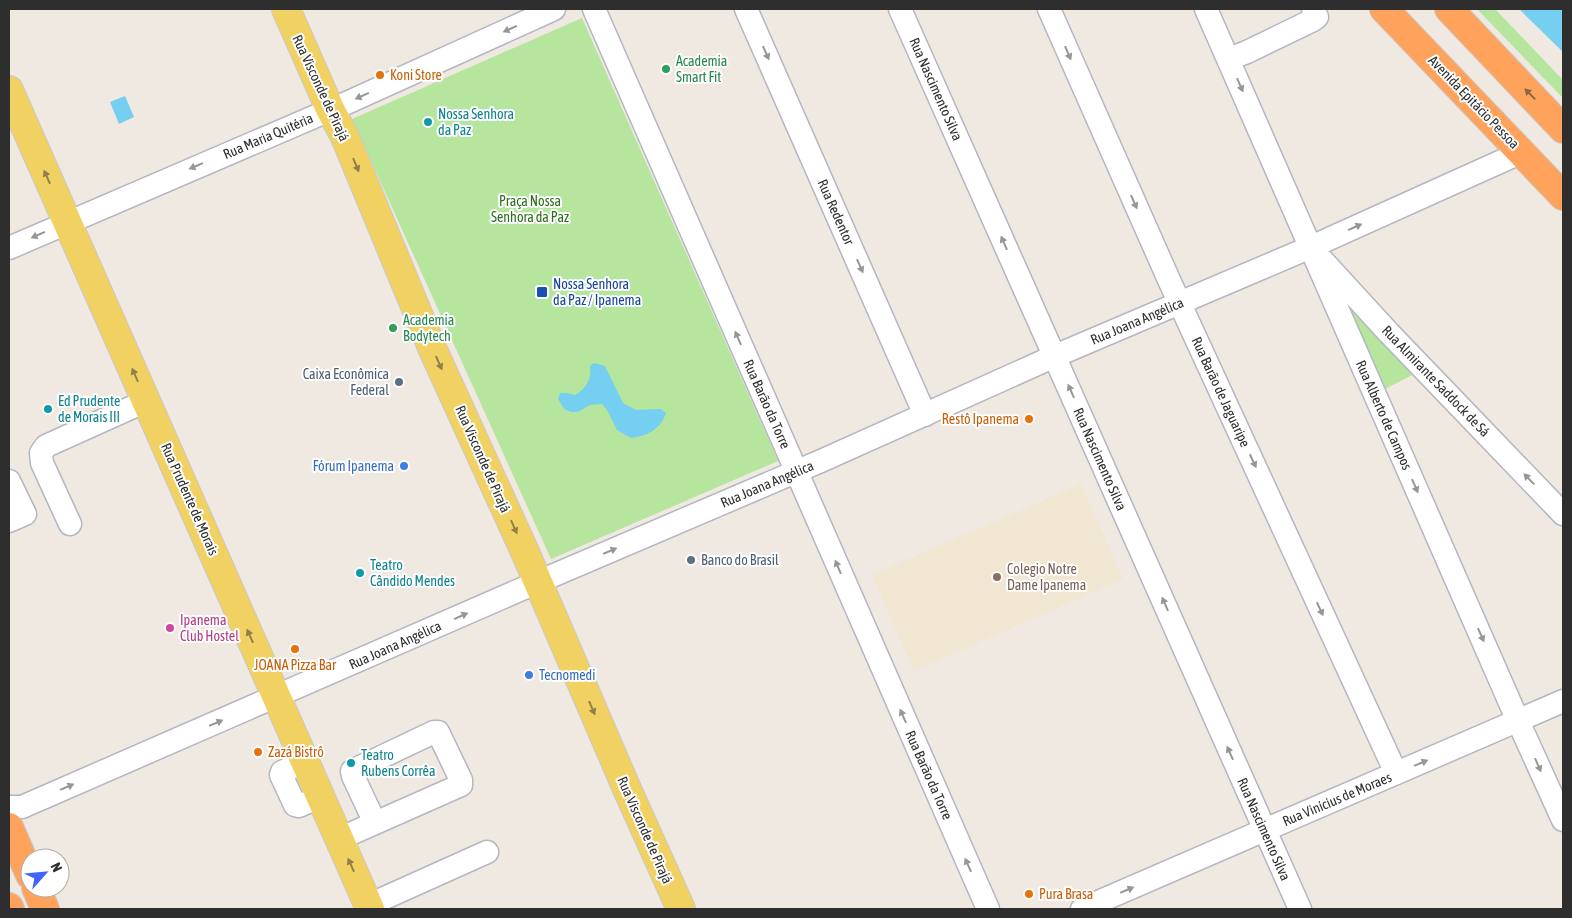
<svg xmlns="http://www.w3.org/2000/svg" width="1572" height="918" viewBox="0 0 1572 918" font-family="'Asap Condensed',sans-serif">
  <style>
    .education { fill: #f0e6d1 }
    .green { fill: #b6e59e }
    .water { fill: #75cff0 }
    .lines { fill: none; stroke-linecap: round; stroke-linejoin: round }
    .minor-casing { stroke: #b4b7c1; stroke-width: 25 }
    .major-casing { stroke: #c9c9c9; stroke-width: 30 }
    .highway-casing { stroke: #c9c9c9; stroke-width: 30 }
    .minor { stroke: #fff; stroke-width: 22 }
    .major { stroke: #f2d163; stroke-width: 28 }
    .highway { stroke: #ffa35c; stroke-width: 28 }
    .oneway { fill: #969696 }
    .oneway2 { fill: #8c6343 }
    .oneway3 { fill: #908048 }
    .leisure-dot { fill: #2e9e5b; stroke: #fff; stroke-width: 2 }
    .food-dot { fill: #e8710a; stroke: #fff; stroke-width: 2 }
    .culture-dot { fill: #0f9aa8; stroke: #fff; stroke-width: 2 }
    .transit-dot { fill: #1a4fb4; stroke: #fff; stroke-width: 2 }
    .service-dot { fill: #5c6f8a; stroke: #fff; stroke-width: 2 }
    .shop-dot { fill: #3f7fe0; stroke: #fff; stroke-width: 2 }
    .education-dot { fill: #8d6e63; stroke: #fff; stroke-width: 2 }
    .hotel-dot { fill: #d1479c; stroke: #fff; stroke-width: 2 }
    .labels { text-anchor: middle; dominant-baseline: central; stroke-width: 4; stroke-linejoin: round; paint-order: stroke }
    .leisure-label { font-size: 14px; fill: #27864d; stroke: #fff; text-anchor: start }
    .food-label { font-size: 14px; fill: #c56008; stroke: #fff; text-anchor: start }
    .street-label { font-size: 14px; fill: #2e2e2e; stroke: #fff }
    .culture-label { font-size: 14px; fill: #0d838f; stroke: #fff; text-anchor: start }
    .park-label { font-size: 14px; fill: #2c6e1b; stroke: #fff }
    .transit-label { font-size: 14px; fill: #164399; stroke: #fff; text-anchor: start }
    .service-label { font-size: 14px; fill: #4e5e75; stroke: #fff; text-anchor: end }
    .shop-label { font-size: 14px; fill: #366cbe; stroke: #fff; text-anchor: end }
    .education-label { font-size: 14px; fill: #785e54; stroke: #fff; text-anchor: start }
    .hotel-label { font-size: 14px; fill: #b23c85; stroke: #fff; text-anchor: start }
  </style>
  <rect width="100%" height="100%" fill="#efe9e1"/>
  <path class="education" d="M1081,484L1123,579L914,671L872,575Z"/>
  <g class="green">
    <path d="M1477,9H1495L1563,80V98Z"/>
    <path d="M582,18L778,461L551,559L352,119Z"/>
    <path d="M1349,301L1418,372L1385,389L1344,303Z"/>
  </g>
  <g class="water">
    <path d="M1519,9H1563V52Z"/>
    <path d="M125,96L134,117L119,124L110,102Z"/>
    <path d="M594,363L605,366L623,403L636,410L661,409L666,413C660,430 647,436 631,438L617,430L607,410L602,404L590,405L578,412H571L564,409L558,399L560,393H567L575,395C586,389 592,379 590,366Z"/>
  </g>
  <g class="lines">
    <g class="minor-casing">
      <g id="minor">
        <path d="M594,9L988,909"/>
        <path d="M746,9L925,415"/>
        <path d="M900,9L1300,909"/>
        <path d="M1049,9L1169,280L1396,773"/>
        <path d="M1206,9L1518,721L1563,820"/>
        <path d="M1229,59L1247,52L1313,20L1317,17L1313,9"/>
        <path d="M9,248L351,101L554,9"/>
        <path d="M1323,261L1389,333L1563,514"/>
        <path d="M9,481L25,514L9,521"/>
        <path d="M70,524L42,463L41,453L46,446L146,401"/>
        <path d="M305,761L282,772L281,775L295,805L299,806L320,797"/>
        <path d="M9,807H22L538,582L821,461L1055,356L1311,247L1522,152"/>
        <path d="M339,839L461,785V780L438,732H434L352,771L353,776L375,823"/>
        <path d="M369,905L487,852"/>
        <path d="M1082,909L1563,701"/>
      </g>
    </g>
    <g class="major-casing">
      <g id="major">
        <path d="M286,9L330,109L345,137L433,350L525,552L627,789L681,909"/>
        <path d="M9,90L370,909"/>
      </g>
    </g>
    <g class="highway-casing">
      <g id="highway">
        <path d="M1384,9L1563,196"/>
        <path d="M1449,9L1563,129"/>
        <path d="M9,827L30,875"/>
        <path d="M36,888L45,909"/>
        <path d="M9,907L10,909"/>
      </g>
    </g>
    <use href="#minor" class="minor"/>
    <use href="#major" class="major"/>
    <use href="#highway" class="highway"/>
  </g>
  <defs><path id="oneway-solid" d="M-6-.8H1V-3.2L6.5 0L1 3.2V.8H-6Z" transform="scale(1.25)"/></defs>
  <g class="oneway">
    <use href="#oneway-solid" transform="translate(510 29) rotate(156)"/>
    <use href="#oneway-solid" transform="translate(766 53) rotate(66)"/>
    <use href="#oneway-solid" transform="translate(1068 53) rotate(66)"/>
    <use href="#oneway-solid" transform="translate(1240 85) rotate(66)"/>
    <use href="#oneway-solid" transform="translate(362 96) rotate(156)"/>
    <use href="#oneway-solid" transform="translate(196 166) rotate(157)"/>
    <use href="#oneway-solid" transform="translate(1134 202) rotate(66)"/>
    <use href="#oneway-solid" transform="translate(1355 227) rotate(-24)"/>
    <use href="#oneway-solid" transform="translate(38 235) rotate(156)"/>
    <use href="#oneway-solid" transform="translate(1004 243) rotate(-114)"/>
    <use href="#oneway-solid" transform="translate(860 266) rotate(66)"/>
    <use href="#oneway-solid" transform="translate(738 338) rotate(-114)"/>
    <use href="#oneway-solid" transform="translate(1071 391) rotate(-114)"/>
    <use href="#oneway-solid" transform="translate(1253 461) rotate(65)"/>
    <use href="#oneway-solid" transform="translate(1529 479) rotate(-134)"/>
    <use href="#oneway-solid" transform="translate(1415 486) rotate(66)"/>
    <use href="#oneway-solid" transform="translate(610 551) rotate(-23)"/>
    <use href="#oneway-solid" transform="translate(838 567) rotate(-113)"/>
    <use href="#oneway-solid" transform="translate(1165 604) rotate(-114)"/>
    <use href="#oneway-solid" transform="translate(1320 609) rotate(65)"/>
    <use href="#oneway-solid" transform="translate(461 616) rotate(-24)"/>
    <use href="#oneway-solid" transform="translate(1481 635) rotate(66)"/>
    <use href="#oneway-solid" transform="translate(903 716) rotate(-114)"/>
    <use href="#oneway-solid" transform="translate(216 723) rotate(-23)"/>
    <use href="#oneway-solid" transform="translate(1230 753) rotate(-114)"/>
    <use href="#oneway-solid" transform="translate(1421 763) rotate(-23)"/>
    <use href="#oneway-solid" transform="translate(1538 765) rotate(66)"/>
    <use href="#oneway-solid" transform="translate(67 787) rotate(-23)"/>
    <use href="#oneway-solid" transform="translate(968 865) rotate(-114)"/>
    <use href="#oneway-solid" transform="translate(1127 890) rotate(-23)"/>
  </g>
  <use class="oneway2" href="#oneway-solid" transform="translate(1530 94) rotate(-134)"/>
  <g class="oneway3">
    <use href="#oneway-solid" transform="translate(356 165) rotate(67)"/>
    <use href="#oneway-solid" transform="translate(47 177) rotate(-114)"/>
    <use href="#oneway-solid" transform="translate(439 363) rotate(66)"/>
    <use href="#oneway-solid" transform="translate(135 375) rotate(-114)"/>
    <use href="#oneway-solid" transform="translate(514 527) rotate(66)"/>
    <use href="#oneway-solid" transform="translate(250 636) rotate(-114)"/>
    <use href="#oneway-solid" transform="translate(592 708) rotate(67)"/>
    <use href="#oneway-solid" transform="translate(351 865) rotate(-114)"/>
  </g>
  <g class="leisure-dot">
    <circle cx="666" cy="69" r="5"/>
    <circle cx="393" cy="328" r="5"/>
  </g>
  <g class="food-dot">
    <circle cx="380" cy="75" r="5"/>
    <circle cx="1029" cy="419" r="5"/>
    <circle cx="295" cy="649" r="5"/>
    <circle cx="258" cy="752" r="5"/>
    <circle cx="1029" cy="894" r="5"/>
  </g>
  <g class="culture-dot">
    <circle cx="428" cy="122" r="5"/>
    <circle cx="48" cy="409" r="5"/>
    <circle cx="360" cy="573" r="5"/>
    <circle cx="351" cy="763" r="5"/>
  </g>
  <rect class="transit-dot" x="536" y="286" width="12" height="12" rx="2.5"/>
  <g class="service-dot">
    <circle cx="399" cy="382" r="5"/>
    <circle cx="691" cy="560" r="5"/>
  </g>
  <g class="shop-dot">
    <circle cx="404" cy="466" r="5"/>
    <circle cx="529" cy="675" r="5"/>
  </g>
  <circle class="education-dot" cx="997" cy="577" r="5"/>
  <circle class="hotel-dot" cx="170" cy="628" r="5"/>
  <g class="labels">
    <g class="leisure-label">
      <text x="676" y="61">Academia<tspan x="676" dy="16">Smart Fit</tspan></text>
      <text x="403" y="320">Academia<tspan x="403" dy="16">Bodytech</tspan></text>
    </g>
    <g class="food-label">
      <text x="390" y="75">Koni Store</text>
      <text x="1019" y="419" text-anchor="end">Restô Ipanema</text>
      <text x="295" y="665" text-anchor="middle">JOANA Pizza Bar</text>
      <text x="268" y="752">Zazá Bistrô</text>
      <text x="1039" y="894">Pura Brasa</text>
    </g>
    <g class="street-label">
      <text transform="translate(321 88) rotate(65)">Rua Visconde de Pirajá</text>
      <text transform="translate(936 89) rotate(66)">Rua Nascimento Silva</text>
      <text transform="translate(1474 102) rotate(46)">Avenida Epitácio Pessoa</text>
      <text transform="translate(268 136) rotate(-23)">Rua Maria Quitéria</text>
      <text transform="translate(836 212) rotate(66)">Rua Redentor</text>
      <text transform="translate(1137 321) rotate(-23)">Rua Joana Angélica</text>
      <text transform="translate(1436 381) rotate(46)">Rua Almirante Saddock de Sá</text>
      <text transform="translate(1221 392) rotate(65)">Rua Barão de Jaguaripe</text>
      <text transform="translate(767 404) rotate(66)">Rua Barão da Torre</text>
      <text transform="translate(1384 415) rotate(66)">Rua Alberto de Campos</text>
      <text transform="translate(483 459) rotate(66)">Rua Visconde de Pirajá</text>
      <text transform="translate(1100 459) rotate(66)">Rua Nascimento Silva</text>
      <text transform="translate(767 484) rotate(-23)">Rua Joana Angélica</text>
      <text transform="translate(190 499) rotate(66)">Rua Prudente de Morais</text>
      <text transform="translate(395 645) rotate(-24)">Rua Joana Angélica</text>
      <text transform="translate(929 775) rotate(66)">Rua Barão da Torre</text>
      <text transform="translate(1337 799) rotate(-23)">Rua Vinícius de Moraes</text>
      <text transform="translate(1264 829) rotate(66)">Rua Nascimento Silva</text>
      <text transform="translate(645 830) rotate(66)">Rua Visconde de Pirajá</text>
    </g>
    <g class="culture-label">
      <text x="438" y="114">Nossa Senhora<tspan x="438" dy="16">da Paz</tspan></text>
      <text x="58" y="401">Ed Prudente<tspan x="58" dy="16">de Morais III</tspan></text>
      <text x="370" y="565">Teatro<tspan x="370" dy="16">Cândido Mendes</tspan></text>
      <text x="361" y="755">Teatro<tspan x="361" dy="16">Rubens Corrêa</tspan></text>
    </g>
    <g class="park-label">
      <text x="530" y="201">Praça Nossa<tspan x="530" dy="16">Senhora da Paz</tspan></text>
    </g>
    <g class="transit-label">
      <text x="553" y="284">Nossa Senhora<tspan x="553" dy="16">da Paz / Ipanema</tspan></text>
    </g>
    <g class="service-label">
      <text x="389" y="374">Caixa Econômica<tspan x="389" dy="16">Federal</tspan></text>
      <text x="701" y="560" text-anchor="start">Banco do Brasil</text>
    </g>
    <g class="shop-label">
      <text x="394" y="466">Fórum Ipanema</text>
      <text x="539" y="675" text-anchor="start">Tecnomedi</text>
    </g>
    <g class="education-label">
      <text x="1007" y="569">Colegio Notre<tspan x="1007" dy="16">Dame Ipanema</tspan></text>
    </g>
    <g class="hotel-label">
      <text x="180" y="620">Ipanema<tspan x="180" dy="16">Club Hostel</tspan></text>
    </g>
  </g>
  <rect width="1572" height="918" fill="none" stroke="#2e2e2e" stroke-width="20"/>
  <g transform="translate(45 873) rotate(63)"><circle r="24" fill="#ffffff" stroke="#ababab"/>
  <path d="M0-4L9 19L0 12L-9 19Z" fill="#4264fb"/>
  <text y="-8" font-size="14" font-weight="bold" text-anchor="middle" fill="#2e2e2e">N</text>
  </g>
</svg>
